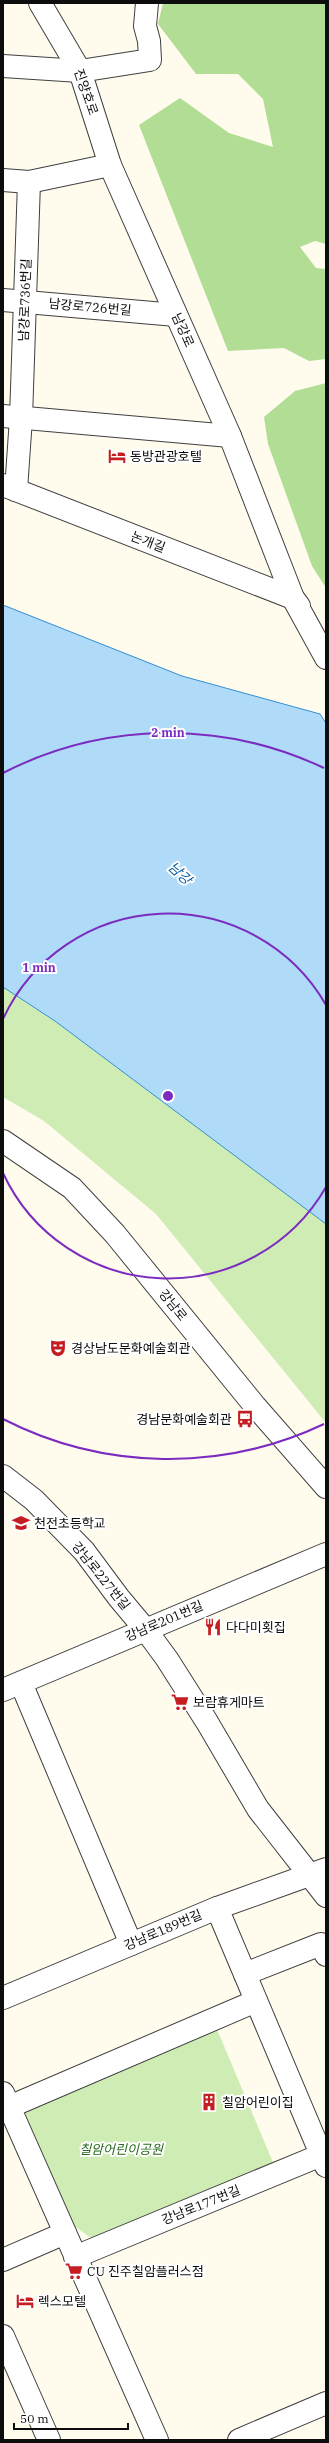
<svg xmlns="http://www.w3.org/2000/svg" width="329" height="2443" viewBox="0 0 329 2443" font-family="'IBM Plex Serif','Noto Sans KR',serif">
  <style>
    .green { fill: #d0ecb5 }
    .forest { fill: #b2dd94 }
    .water { fill: #afdbf9; stroke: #328ed4 }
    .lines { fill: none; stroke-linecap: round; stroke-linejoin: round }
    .minor-casing { stroke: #404040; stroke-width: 24 }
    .minor { stroke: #fff; stroke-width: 22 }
    .ring { fill: none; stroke: #7b2cbf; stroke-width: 2 }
    .labels { text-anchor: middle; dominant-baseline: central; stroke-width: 4; stroke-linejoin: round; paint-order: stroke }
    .street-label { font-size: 13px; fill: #0d0d0d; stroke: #fff }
    .poi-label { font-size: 13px; fill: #0d0d0d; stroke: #fff; text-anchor: start }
    .park-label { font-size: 13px; font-style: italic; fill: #28691a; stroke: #fff }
    .water-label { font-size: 14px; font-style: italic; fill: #105fa6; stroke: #fff }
    .centre { fill: #7b2cbf; stroke: #fff; stroke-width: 2 }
    .ring-label { font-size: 12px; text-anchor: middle; font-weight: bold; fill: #7b2cbf; stroke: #fff; stroke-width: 4; stroke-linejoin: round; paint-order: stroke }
  </style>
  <rect width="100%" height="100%" fill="#fffcee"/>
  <g class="green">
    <path d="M3,987L55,1021L326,1224V1423L156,1214L44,1121L3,1097Z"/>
    <path d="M216,2027L275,2167L98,2243L66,2220L18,2106Z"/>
  </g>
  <g class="forest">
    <path d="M163,3H326V244L315,241L300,247L316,268L326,269V359L309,361L284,348L228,351L139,125L180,98L229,133L273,147L263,99L238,74H196L158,24Z"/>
    <path d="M326,383V588L312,566L268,444L264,417L295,391Z"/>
  </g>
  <path class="water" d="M3,605L182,676L320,714L326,723V1224L55,1021L3,987Z"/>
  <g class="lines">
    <g class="minor-casing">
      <g id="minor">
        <path d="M40,3L80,71L110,165L230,436L293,598L326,658"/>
        <path d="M3,66L80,71L150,60L149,41L145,26L147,3"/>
        <path d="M3,180L29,182L110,165"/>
        <path d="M3,300L176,315"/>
        <path d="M3,416L230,436"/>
        <path d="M3,485L293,598L299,606"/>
        <path d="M16,490L21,418L29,182"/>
        <path d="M3,1141L72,1188L115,1234L255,1406L326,1487"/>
        <path d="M3,1476L34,1500L84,1551L119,1598L145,1629L167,1659L207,1722L258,1809L326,1896"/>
        <path d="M21,1683L131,1944"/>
        <path d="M3,1690L326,1554"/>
        <path d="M217,1908L326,2166"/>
        <path d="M245,1974L321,1944L326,1955"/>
        <path d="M3,1998L217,1908L326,1869"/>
        <path d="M3,2093L157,2440"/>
        <path d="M9,2107L256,2001"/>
        <path d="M75,2257L326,2153"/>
        <path d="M3,2260L65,2233"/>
        <path d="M3,2336L49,2440"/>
        <path d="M239,2440L326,2403"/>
      </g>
    </g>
    <use href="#minor" class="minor"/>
  </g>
  <g class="ring">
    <path d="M326 1187A182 182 0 0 1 3 1173M3 1019A182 182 0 0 1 326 1005"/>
    <path d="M324 1424A363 363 0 0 1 3 1419M3 773A363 363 0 0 1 324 768"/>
  </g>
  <defs>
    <g id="hotel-bare" transform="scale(1.38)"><path d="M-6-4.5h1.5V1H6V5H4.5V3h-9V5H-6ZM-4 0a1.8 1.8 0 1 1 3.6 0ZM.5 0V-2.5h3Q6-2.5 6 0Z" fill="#c51e20" stroke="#fff" stroke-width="2.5" paint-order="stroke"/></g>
    <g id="theatre-bare" transform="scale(1.38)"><path d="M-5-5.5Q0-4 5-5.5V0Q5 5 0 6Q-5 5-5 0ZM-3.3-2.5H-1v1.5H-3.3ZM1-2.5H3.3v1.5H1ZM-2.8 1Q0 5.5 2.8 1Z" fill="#c51e20" stroke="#fff" stroke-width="2.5" paint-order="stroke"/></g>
    <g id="bus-bare" transform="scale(1.38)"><path d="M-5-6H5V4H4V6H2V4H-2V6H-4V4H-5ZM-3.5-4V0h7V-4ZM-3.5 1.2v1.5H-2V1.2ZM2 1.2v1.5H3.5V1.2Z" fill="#c51e20" stroke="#fff" stroke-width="2.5" paint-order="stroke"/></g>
    <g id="school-bare" transform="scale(1.38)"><path d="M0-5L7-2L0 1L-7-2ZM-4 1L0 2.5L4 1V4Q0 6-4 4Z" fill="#c51e20" stroke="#fff" stroke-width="2.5" paint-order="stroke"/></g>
    <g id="restaurant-bare" transform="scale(1.38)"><path d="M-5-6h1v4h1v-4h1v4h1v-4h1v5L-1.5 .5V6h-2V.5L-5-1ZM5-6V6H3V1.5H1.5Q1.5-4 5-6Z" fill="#c51e20" stroke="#fff" stroke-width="2.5" paint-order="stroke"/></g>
    <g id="supermarket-bare" transform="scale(1.38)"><path d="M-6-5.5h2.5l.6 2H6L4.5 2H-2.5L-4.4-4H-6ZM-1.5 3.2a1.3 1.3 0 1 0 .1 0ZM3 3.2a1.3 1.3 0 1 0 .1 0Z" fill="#c51e20" stroke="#fff" stroke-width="2.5" paint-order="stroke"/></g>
    <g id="building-bare" transform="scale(1.38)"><path d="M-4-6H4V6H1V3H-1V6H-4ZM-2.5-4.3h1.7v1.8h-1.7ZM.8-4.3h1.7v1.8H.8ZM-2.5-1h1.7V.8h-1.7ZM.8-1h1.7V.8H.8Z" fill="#c51e20" stroke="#fff" stroke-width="2.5" paint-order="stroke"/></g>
  </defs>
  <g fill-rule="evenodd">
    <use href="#hotel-bare" x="117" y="456"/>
    <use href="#theatre-bare" x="58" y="1348"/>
    <use href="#bus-bare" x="245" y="1419"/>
    <use href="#school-bare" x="21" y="1523"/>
    <use href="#restaurant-bare" x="213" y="1627"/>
    <use href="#supermarket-bare" x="180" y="1702"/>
    <use href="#building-bare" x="209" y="2102"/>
    <use href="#supermarket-bare" x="74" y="2271"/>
    <use href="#hotel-bare" x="25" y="2301"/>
  </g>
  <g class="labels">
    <g class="street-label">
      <text transform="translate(86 92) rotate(71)">진양호로</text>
      <text transform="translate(25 300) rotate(-88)">남강로736번길</text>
      <text transform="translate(90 307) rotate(5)">남강로726번길</text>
      <text transform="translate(183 330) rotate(66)">남강로</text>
      <text transform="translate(148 542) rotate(21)">논개길</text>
      <text transform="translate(173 1305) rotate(51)">강남로</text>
      <text transform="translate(101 1576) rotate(51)">강남로227번길</text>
      <text transform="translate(164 1621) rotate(-23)">강남로201번길</text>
      <text transform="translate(163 1930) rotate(-23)">강남로189번길</text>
      <text transform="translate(201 2205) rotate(-22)">강남로177번길</text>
    </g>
    <g class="poi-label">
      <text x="130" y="456">동방관광호텔</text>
      <text x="71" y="1348">경상남도문화예술회관</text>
      <text x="232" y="1419" text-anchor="end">경남문화예술회관</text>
      <text x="34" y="1523">천전초등학교</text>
      <text x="226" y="1627">다다미횟집</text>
      <text x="193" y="1702">보람휴게마트</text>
      <text x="222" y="2102">칠암어린이집</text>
      <text x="87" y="2271">CU 진주칠암플러스점</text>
      <text x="38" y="2301">렉스모텔</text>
    </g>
    <g class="park-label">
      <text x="121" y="2149">칠암어린이공원</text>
    </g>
    <g class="water-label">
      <text transform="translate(180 873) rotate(43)">남강</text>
    </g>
  </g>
  <circle cx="168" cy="1096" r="6" class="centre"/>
  <g class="ring-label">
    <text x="168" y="737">2 min</text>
    <text x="39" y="972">1 min</text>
  </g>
  <rect width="329" height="2443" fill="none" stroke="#0d0d0d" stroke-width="8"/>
  <path d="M14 2423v6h114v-6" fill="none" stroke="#0d0d0d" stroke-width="2"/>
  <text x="20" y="2423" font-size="12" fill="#0d0d0d" stroke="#ffffff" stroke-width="3" paint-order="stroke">50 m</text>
</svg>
